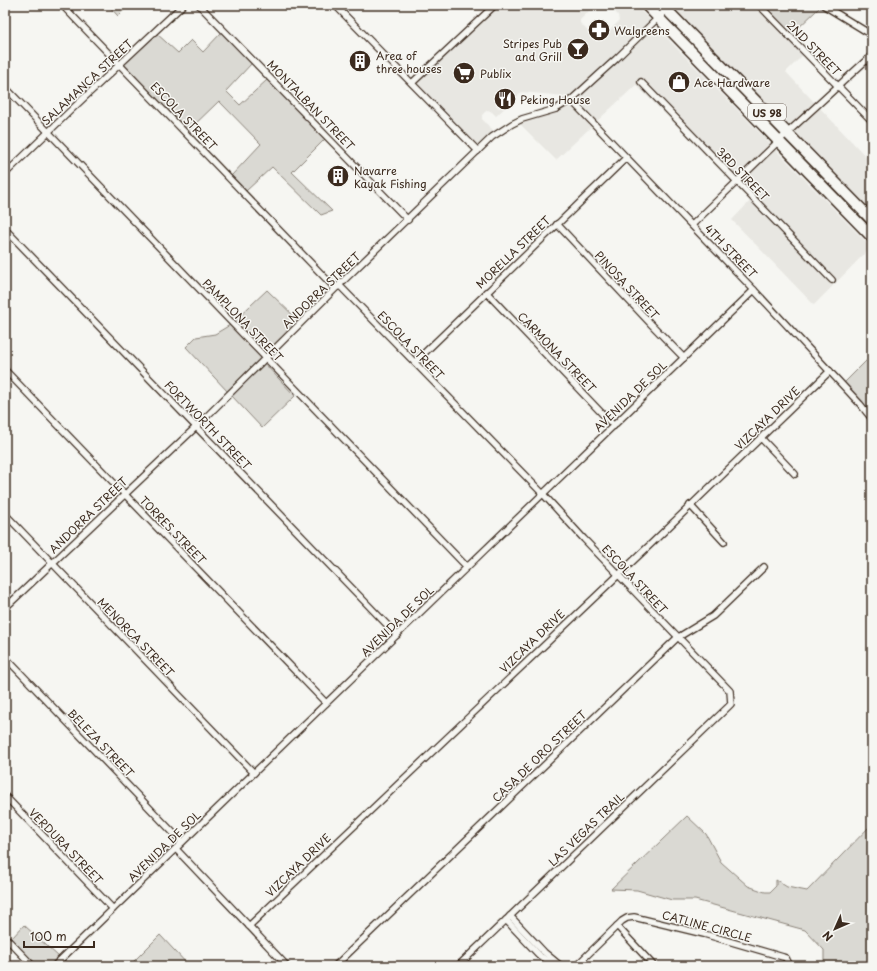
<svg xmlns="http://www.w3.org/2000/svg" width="877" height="971" viewBox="0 0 877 971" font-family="'Playpen Sans',sans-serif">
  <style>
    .built { fill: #e8e7e2; fill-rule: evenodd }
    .green { fill: #dad9d3; stroke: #8a8278 }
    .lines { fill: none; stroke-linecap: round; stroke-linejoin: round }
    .street-casing { stroke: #3b2a1e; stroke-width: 8 }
    .highway-casing { stroke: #3b2a1e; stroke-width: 13 }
    .street { stroke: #f6f6f2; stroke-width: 5.5 }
    .highway { stroke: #f6f6f2; stroke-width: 10 }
    .labels { text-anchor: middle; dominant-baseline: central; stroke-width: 3; stroke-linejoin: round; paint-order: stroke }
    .shield { fill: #f6f6f2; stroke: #73675e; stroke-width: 1 }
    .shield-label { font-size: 10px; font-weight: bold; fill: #3b2a1e }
    .poi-label { font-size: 11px; fill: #3b2a1e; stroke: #f6f6f2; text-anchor: start }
    .street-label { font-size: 11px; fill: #3b2a1e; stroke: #f6f6f2 }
  </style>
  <rect width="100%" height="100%" fill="#f6f6f2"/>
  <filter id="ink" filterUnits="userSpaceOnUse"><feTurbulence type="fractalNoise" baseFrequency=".025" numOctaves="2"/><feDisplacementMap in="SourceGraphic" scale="8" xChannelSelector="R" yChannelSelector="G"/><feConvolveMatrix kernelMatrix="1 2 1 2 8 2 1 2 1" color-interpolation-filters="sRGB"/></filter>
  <g filter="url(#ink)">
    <g class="built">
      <path d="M489,5H595L580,20V23L597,41L600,40L619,21L618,15L608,5H635L651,21L614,57L568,99L564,96L522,92L496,116L492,112L488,110L485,112L482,115V119L495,132L478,148L412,80ZM574,39H577L588,50V53L582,58L579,59L568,48V45ZM507,90H510L513,93V96L502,107L499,108L496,105V101Z"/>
      <path d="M671,5H755L803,55L786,72L816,104L790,128Z"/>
      <path d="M654,25L772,145L737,179L641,79L637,83L722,171L636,85L596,122L575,100Z"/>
      <path d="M571,103L592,126L556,160L519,123L557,112Z"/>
      <path d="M819,107L872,163V212L793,131Z"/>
      <path d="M775,149L871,247L814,305L732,220L751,200L832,283L835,280L741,182Z"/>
    </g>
    <g class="green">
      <path d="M108,5H129L118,16Z"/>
      <path d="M762,5H817L820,7L791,35Z"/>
      <path d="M222,32L252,63L226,91L240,105L268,79L325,139L292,172L332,211L321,215L272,167L246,191L231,176L261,144L219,101L188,131L123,64L156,33L178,53L191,40L203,52Z"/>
      <path d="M267,290L299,321L266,354L234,321Z"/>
      <path d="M230,325L262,358L228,392L186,347L196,337L215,334Z"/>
      <path d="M872,355V415L844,383Z"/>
      <path d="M264,363L295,396L262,428L231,395Z"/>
      <path d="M687,816L706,834L721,862L748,886L765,892H770L776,886V880L787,887L807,891L872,824V966H824V950L805,930L695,900H672L637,890L611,889Z"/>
      <path d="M24,925L59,957L50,966H37L11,939Z"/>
      <path d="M160,935L189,966H129Z"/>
    </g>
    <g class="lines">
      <g class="street-casing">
        <g id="street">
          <path d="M62,5L333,286L341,287L543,494L584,539L730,691L731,704L728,707L458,966"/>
          <path d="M199,5L408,220"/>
          <path d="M335,5L478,151"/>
          <path d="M759,5L872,121"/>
          <path d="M823,5L872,35"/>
          <path d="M641,82L832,280"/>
          <path d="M412,83L495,5"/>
          <path d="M5,87L467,567"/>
          <path d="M571,100L754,290L860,404L872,419"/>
          <path d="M5,174L70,111L183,5"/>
          <path d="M557,224L651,324L684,358"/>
          <path d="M692,225L787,133L872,55"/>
          <path d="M5,229L397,635"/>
          <path d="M486,292L614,426"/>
          <path d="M415,362L626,158"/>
          <path d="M5,370L326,703"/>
          <path d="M761,438L795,474"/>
          <path d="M690,505L724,542"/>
          <path d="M5,514L254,773"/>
          <path d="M5,608L196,427L337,287L492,137L512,124L522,119L556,109L571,100L616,59L666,10"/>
          <path d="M5,657L182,842"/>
          <path d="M5,796L113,909"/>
          <path d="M176,849L287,966"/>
          <path d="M510,916L544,952L561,966"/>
          <path d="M506,920L540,956L556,966"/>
          <path d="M249,926L653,542L830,371"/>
          <path d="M617,926L654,966"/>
          <path d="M5,937L33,966"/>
          <path d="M54,966L754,290"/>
          <path d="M335,966L677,638L713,616L764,567"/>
          <path d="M576,966L622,921L627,918L634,917L704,934L783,957L786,958L790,966"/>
        </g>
      </g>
      <g class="highway-casing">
        <g id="highway">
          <path d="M646,5L872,237"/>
          <path d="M662,5L872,220"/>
        </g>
      </g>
      <use href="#street" class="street"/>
      <use href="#highway" class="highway"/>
    </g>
  </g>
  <defs>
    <g id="pharmacy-disc" transform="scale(1.15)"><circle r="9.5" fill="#3b2a1e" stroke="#f6f6f2"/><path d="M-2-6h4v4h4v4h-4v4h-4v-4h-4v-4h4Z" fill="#fff"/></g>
    <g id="bar-disc" transform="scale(1.15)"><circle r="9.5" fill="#3b2a1e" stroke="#f6f6f2"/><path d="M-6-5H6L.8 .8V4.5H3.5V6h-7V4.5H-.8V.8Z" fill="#fff"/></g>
    <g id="building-disc" transform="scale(1.15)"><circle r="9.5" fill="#3b2a1e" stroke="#f6f6f2"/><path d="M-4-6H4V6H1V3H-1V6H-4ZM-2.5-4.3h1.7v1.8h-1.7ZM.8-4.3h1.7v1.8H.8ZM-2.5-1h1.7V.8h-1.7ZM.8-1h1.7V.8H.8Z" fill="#fff"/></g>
    <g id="supermarket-disc" transform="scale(1.15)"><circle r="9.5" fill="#3b2a1e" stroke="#f6f6f2"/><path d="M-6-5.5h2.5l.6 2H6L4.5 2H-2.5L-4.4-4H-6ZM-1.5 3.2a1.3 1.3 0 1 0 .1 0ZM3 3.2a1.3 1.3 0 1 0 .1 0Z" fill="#fff"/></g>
    <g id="shop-disc" transform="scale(1.15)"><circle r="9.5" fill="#3b2a1e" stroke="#f6f6f2"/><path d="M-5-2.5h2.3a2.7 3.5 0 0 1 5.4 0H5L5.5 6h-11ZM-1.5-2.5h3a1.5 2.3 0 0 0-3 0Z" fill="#fff"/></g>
    <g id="restaurant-disc" transform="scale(1.15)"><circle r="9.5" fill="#3b2a1e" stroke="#f6f6f2"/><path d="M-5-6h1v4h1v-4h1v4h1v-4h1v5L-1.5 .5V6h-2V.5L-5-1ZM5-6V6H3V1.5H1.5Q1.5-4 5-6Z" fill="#fff"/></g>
  </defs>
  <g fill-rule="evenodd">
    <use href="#pharmacy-disc" x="599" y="30"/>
    <use href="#bar-disc" x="578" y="49"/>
    <use href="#building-disc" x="360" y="61"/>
    <use href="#supermarket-disc" x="464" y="73"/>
    <use href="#shop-disc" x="679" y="82"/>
    <use href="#restaurant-disc" x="505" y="99"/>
    <use href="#building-disc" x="338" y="176"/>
  </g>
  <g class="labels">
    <rect class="shield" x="748" y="104" width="38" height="16" rx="3"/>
    <g class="shield-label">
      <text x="767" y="112">US 98</text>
    </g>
    <g class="poi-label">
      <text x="614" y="30">Walgreens</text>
      <text x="562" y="43" text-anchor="end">Stripes Pub<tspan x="562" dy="13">and Grill</tspan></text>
      <text x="376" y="55">Area of<tspan x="376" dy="13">three houses</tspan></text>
      <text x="480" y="73">Publix</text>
      <text x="694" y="82">Ace Hardware</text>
      <text x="520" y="99">Peking House</text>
      <text x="354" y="170">Navarre<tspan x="354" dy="13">Kayak Fishing</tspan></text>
    </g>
    <g class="street-label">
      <text transform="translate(814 48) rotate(46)">2ND STREET</text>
      <text transform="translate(87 82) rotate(-43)">SALAMANCA STREET</text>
      <text transform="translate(311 105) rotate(46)">MONTALBAN STREET</text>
      <text transform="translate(184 116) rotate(46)">ESCOLA STREET</text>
      <text transform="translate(743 174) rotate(46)">3RD STREET</text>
      <text transform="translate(731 251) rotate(46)">4TH STREET</text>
      <text transform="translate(513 252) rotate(-44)">MORELLA STREET</text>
      <text transform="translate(627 285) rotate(47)">PINOSA STREET</text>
      <text transform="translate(321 290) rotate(-44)">ANDORRA STREET</text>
      <text transform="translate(243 320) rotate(46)">PAMPLONA STREET</text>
      <text transform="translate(411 345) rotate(46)">ESCOLA STREET</text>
      <text transform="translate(557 352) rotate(46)">CARMONA STREET</text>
      <text transform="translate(630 396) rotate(-44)">AVENIDA DE SOL</text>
      <text transform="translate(767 418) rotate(-44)">VIZCAYA DRIVE</text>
      <text transform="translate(208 425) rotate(46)">FORTWORTH STREET</text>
      <text transform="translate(88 515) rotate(-44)">ANDORRA STREET</text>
      <text transform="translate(173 530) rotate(46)">TORRES STREET</text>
      <text transform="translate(635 579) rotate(47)">ESCOLA STREET</text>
      <text transform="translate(397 621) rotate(-44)">AVENIDA DE SOL</text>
      <text transform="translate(136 637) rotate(46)">MENORCA STREET</text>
      <text transform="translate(532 641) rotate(-44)">VIZCAYA DRIVE</text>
      <text transform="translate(101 743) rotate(46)">BELEZA STREET</text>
      <text transform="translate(539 756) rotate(-44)">CASA DE ORO STREET</text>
      <text transform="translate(586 829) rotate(-44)">LAS VEGAS TRAIL</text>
      <text transform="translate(66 846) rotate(46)">VERDURA STREET</text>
      <text transform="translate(164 846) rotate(-44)">AVENIDA DE SOL</text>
      <text transform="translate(298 865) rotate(-44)">VIZCAYA DRIVE</text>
      <text transform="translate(707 926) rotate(15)">CATLINE CIRCLE</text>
    </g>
  </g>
  <rect width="877" height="971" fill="none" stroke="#f6f6f2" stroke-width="20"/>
  <rect x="10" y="10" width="857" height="951" fill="none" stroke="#3b2a1e" stroke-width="1.5" filter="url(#ink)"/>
  <g transform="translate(835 929) rotate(225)" stroke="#f6f6f2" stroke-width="3" paint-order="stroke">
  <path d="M0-3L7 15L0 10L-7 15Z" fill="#3b2a1e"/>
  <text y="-6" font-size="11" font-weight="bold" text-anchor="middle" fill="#3b2a1e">N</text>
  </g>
  <path d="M24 941v6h70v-6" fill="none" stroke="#3b2a1e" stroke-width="2"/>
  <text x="30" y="941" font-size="12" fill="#3b2a1e" stroke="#f6f6f2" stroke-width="3" paint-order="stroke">100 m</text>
</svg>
